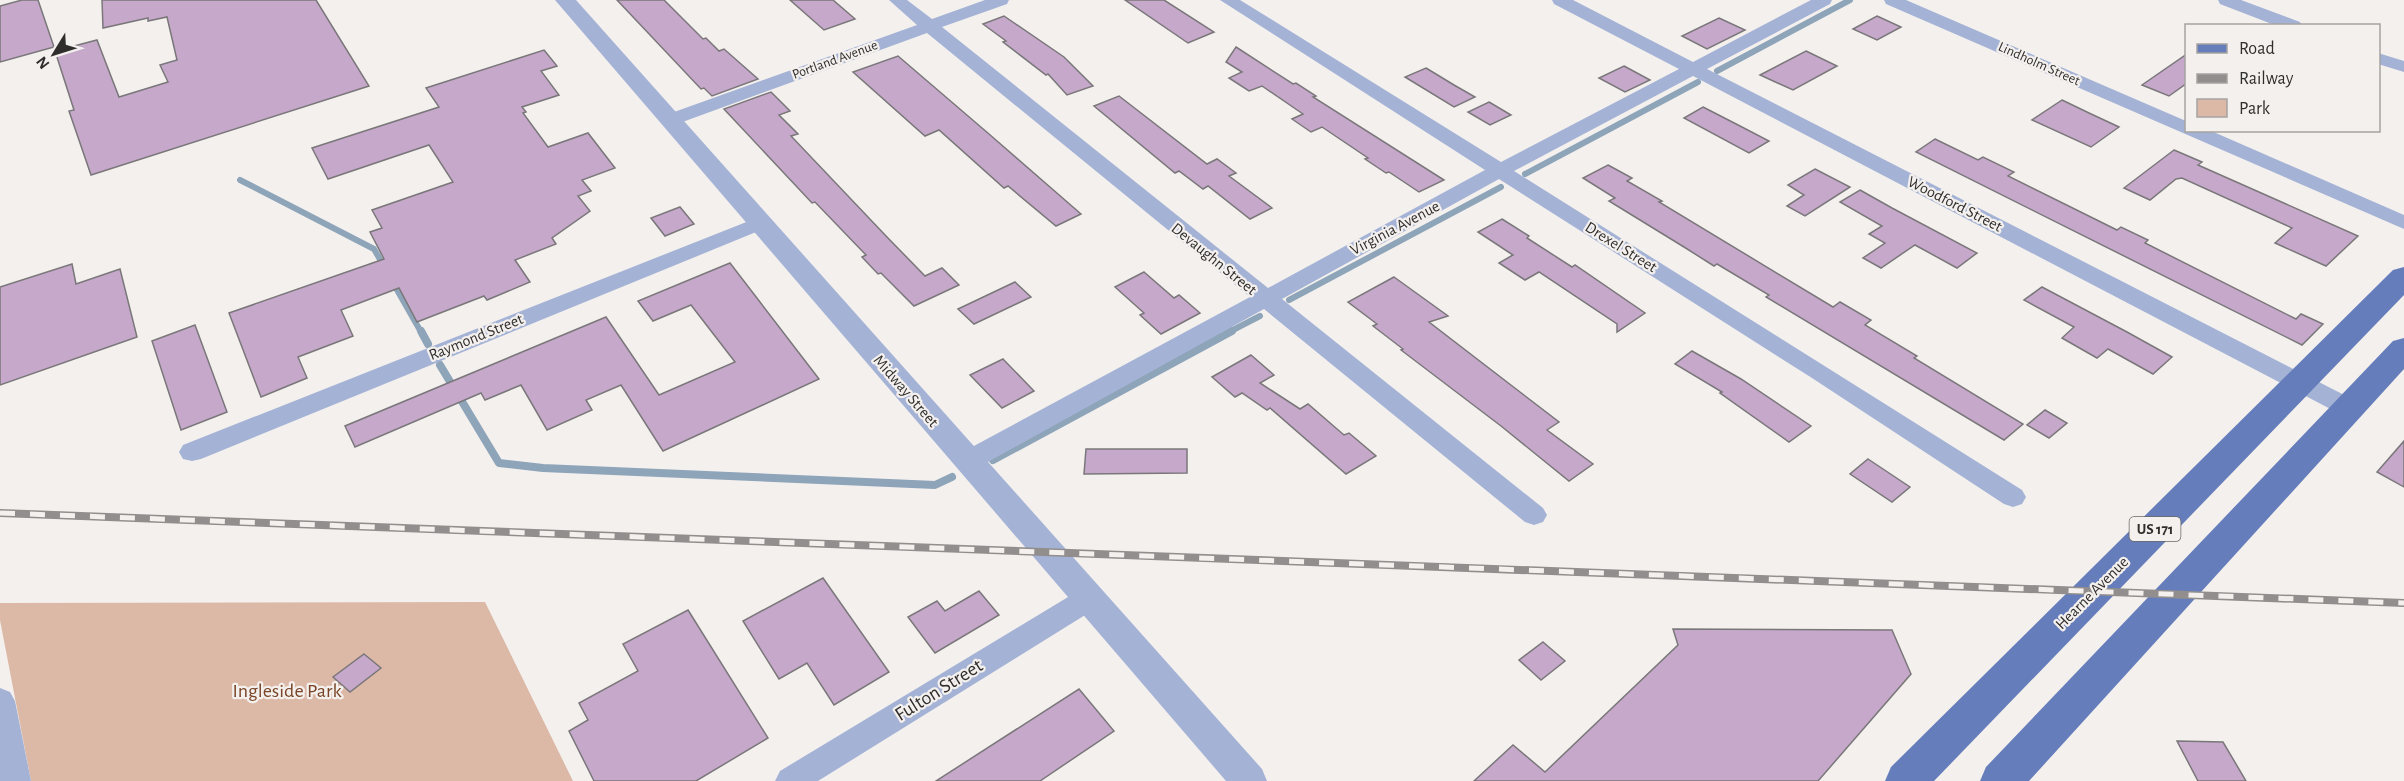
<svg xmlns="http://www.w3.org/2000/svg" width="2404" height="781" viewBox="0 0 2404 781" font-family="'Alegreya Sans',sans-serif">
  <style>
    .green { fill: #dcb8a6 }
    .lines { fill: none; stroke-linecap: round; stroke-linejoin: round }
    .stream-far1 { stroke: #8ea4b9; stroke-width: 6 }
    .stream { stroke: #8ea4b9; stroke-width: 8 }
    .building { fill: #c6a9ca; stroke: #7a777a; stroke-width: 1.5 }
    .minor { fill: #a4b3d5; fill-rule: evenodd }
    .tertiary { fill: #a4b3d5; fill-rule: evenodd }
    .primary { fill: #657dba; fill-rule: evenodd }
    .rail-casing { stroke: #918e8d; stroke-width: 8 }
    .rail { stroke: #f4f0ee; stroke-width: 5; stroke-dasharray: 15; stroke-linecap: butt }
    .labels { text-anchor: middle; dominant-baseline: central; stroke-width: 4.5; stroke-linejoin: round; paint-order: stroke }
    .far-street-label { font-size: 14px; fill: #2f2e2d; stroke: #f4f0ee }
    .shield { fill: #f4f0ee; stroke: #6a6867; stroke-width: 1.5 }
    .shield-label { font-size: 15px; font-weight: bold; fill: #2f2e2d }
    .street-label { font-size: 16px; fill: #2f2e2d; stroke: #f4f0ee }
    .near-street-label { font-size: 20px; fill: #2f2e2d; stroke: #f4f0ee }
    .near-park-label { font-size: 20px; fill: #7a4527; stroke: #f4f0ee }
  </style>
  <rect width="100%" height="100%" fill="#f4f0ee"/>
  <path class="green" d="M485,602L573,781H31L0,620V603Z"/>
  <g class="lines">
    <g class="stream-far1">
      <path d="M1717,71L1850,0"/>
      <path d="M1525,174L1698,82"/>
      <path d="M240,180L374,249L385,268"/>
      <path d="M392,281L421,332"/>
      <path d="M1289,300L1501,187"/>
      <path d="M1229,332L1260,316"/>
    </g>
    <g class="stream">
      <path d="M421,331L428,344"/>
      <path d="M440,365L499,463L543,468L935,485L952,477"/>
      <path d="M993,460L1232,331"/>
    </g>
  </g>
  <g class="building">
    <path d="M22,0H38L54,47L0,62V6Z"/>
    <path d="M102,0H316L369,86L91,175L69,111L74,110L55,51L97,40L119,97L168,82L160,65L177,60L167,17L148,21V18L103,28Z"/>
    <path d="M617,0H664L703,39L706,38L719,51L724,49L758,79L712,96L704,88L701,89Z"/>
    <path d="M790,0H833L855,19L824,30Z"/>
    <path d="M1125,0H1164L1214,32L1188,43Z"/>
    <path d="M1004,16L1064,57L1093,86L1067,95L1048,74L1046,75L1003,42L1006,41L983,24Z"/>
    <path d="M1877,16L1901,27L1877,40L1853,29Z"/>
    <path d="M1719,18L1745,30L1707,49L1682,36Z"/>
    <path d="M1236,47L1293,84L1296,83L1316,96L1313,97L1444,180L1419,192L1389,172L1386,173L1365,159L1368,158L1322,127L1311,132L1292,119L1303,114L1262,86L1249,91L1229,78L1242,72L1226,62Z"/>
    <path d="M544,50L557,66L541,71L559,95L522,107L526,112L523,113L548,147L588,133L615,168L582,180L591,191L578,196L590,211L552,238L556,244L515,260L530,282L487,300L484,296L417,322L399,288L341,310L353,336L298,357L307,378L261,397L229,313L384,259L370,232L382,228L372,210L453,182L429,145L328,179L312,148L439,107L426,88Z"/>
    <path d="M1806,51L1837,66L1793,90L1760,75Z"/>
    <path d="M2187,54V83L2169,96L2142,85Z"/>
    <path d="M898,56L989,134L1081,214L1056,226L1008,186L1004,188L939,130L925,136L853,72Z"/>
    <path d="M1624,66L1650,80L1625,92L1599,78Z"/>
    <path d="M1426,68L1454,85L1475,97L1454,107L1405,77Z"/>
    <path d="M771,92L790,111L779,115L798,134L791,136L886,236L925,276L942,268L959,285L914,306L881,273L878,274L862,257L866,255L815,202L812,203L724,109Z"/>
    <path d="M1119,96L1207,164L1217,159L1236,173L1229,176L1272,208L1250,219L1208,186L1203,189L1179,171L1175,173L1094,106Z"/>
    <path d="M2062,100L2089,113L2119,127L2091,147L2032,120Z"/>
    <path d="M1489,102L1511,115L1490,125L1468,112Z"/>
    <path d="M1703,107L1740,126L1769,141L1749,153L1684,118Z"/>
    <path d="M1935,139L1978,160L1983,157L2014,172L2008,176L2117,230L2121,227L2148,240L2145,243L2296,319L2301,314L2323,324L2302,345L1916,152Z"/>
    <path d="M2174,150L2202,162L2198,165L2358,236L2326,266L2275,243L2292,228L2182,178L2176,179L2150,200L2124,188Z"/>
    <path d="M1608,165L1632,178L1627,181L1662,201L1659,202L1833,307L1840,302L1871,320L1865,325L1917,356L1914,358L2023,424L2004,440L1766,297L1769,295L1717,264L1714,266L1684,247L1609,201L1615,198L1583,178Z"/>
    <path d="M1815,169L1850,187L1805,216L1787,206L1804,195L1788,185Z"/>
    <path d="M1860,190L1892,208L1977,253L1957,268L1915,245L1881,268L1863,258L1885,243L1869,234L1882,226L1840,202Z"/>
    <path d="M680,207L694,224L665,236L651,218Z"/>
    <path d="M1502,219L1529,236L1527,238L1572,267L1575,265L1645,313L1617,332V324L1539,272L1525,280L1499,263L1513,255L1478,232Z"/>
    <path d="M730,263L819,379L663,451L621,385L586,400L592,410L547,430L521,385L485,400L481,393L355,447L345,426L606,317L659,395L735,362L691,305L653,321L638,301Z"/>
    <path d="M72,264L76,284L120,269L137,337L0,385V287Z"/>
    <path d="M1144,272L1174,298L1179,295L1200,313L1161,334L1140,315L1144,313L1115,287Z"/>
    <path d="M1394,277L1448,316L1429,322L1559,422L1547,430L1593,464L1569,481L1501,426L1401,350L1403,349L1373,326L1377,324L1348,302Z"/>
    <path d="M1015,282L1031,297L974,324L958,309Z"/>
    <path d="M2042,287L2127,332L2172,357L2153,374L2108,349L2097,358L2062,338L2074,327L2024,300Z"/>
    <path d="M195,325L227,412L181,430L152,341Z"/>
    <path d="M1692,351L1741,379L1811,426L1789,442L1720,393L1722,392L1675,364Z"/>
    <path d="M1251,355L1274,375L1260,383L1300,409L1308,404L1344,435L1349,433L1376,456L1346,474L1270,408L1267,410L1242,393L1235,397L1212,377Z"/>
    <path d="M1003,359L1034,391L1002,408L970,375Z"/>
    <path d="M2045,410L2067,423L2049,438L2027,425Z"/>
    <path d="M2404,441V487L2377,472Z"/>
    <path d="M1086,449H1187V473L1084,474Z"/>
    <path d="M1868,459L1910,487L1892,502L1850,474Z"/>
    <path d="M823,578L889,672L834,705L807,663L779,679L743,621Z"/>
    <path d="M979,591L999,615L935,653L908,617L937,601L945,611Z"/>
    <path d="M688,610L768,738L696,781H594L569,731L588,720L579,703L638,671L623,644Z"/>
    <path d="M1673,629L1892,630L1911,674L1818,781H1474L1513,745L1545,772L1678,645Z"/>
    <path d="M1543,642L1565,661L1541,680L1519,660Z"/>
    <path d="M364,654L381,668L350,692L333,677Z"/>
    <path d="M1079,689L1114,731L1040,781H936Z"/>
    <path d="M2177,741L2223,742L2246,781H2198Z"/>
  </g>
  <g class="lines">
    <g class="minor">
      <path d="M889,0H907L932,19L985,0H1009L1007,4L942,27L1268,288L1485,170L1220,0H1240L1501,162L1679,69L1554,4L1552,0H1573L1693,62L1811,0H1832L1830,4L1707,69L2358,402L2361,408L2358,414L2349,417L2340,414L1693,76L1514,171L2022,490L2026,497L2022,504L2013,507L2004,504L1812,378L1499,179L1282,299L1543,508L1547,515L1543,522L1534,525L1525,522L1264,309L977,468L968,470L959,468L955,461L959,454L1250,297L927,33L677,124H663L660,120L663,116L917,25Z"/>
      <path d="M1884,0H1906L2186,121V130H2209L2404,215V229L1886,4Z"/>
      <path d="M2218,0H2241L2300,22L2302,26H2277L2220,4Z"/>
      <path d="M2378,53L2404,61V72L2378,64Z"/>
      <path d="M759,217L766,218L769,223L766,228L201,459L192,461L183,459L179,452L183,445Z"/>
      <path d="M1088,588L1098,591L1102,599L1098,607L818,781H775L780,771L1078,591Z"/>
      <path d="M0,688L10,692L15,701L31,781H0Z"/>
    </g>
    <path class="tertiary" d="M555,0H576L1262,769L1267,781H1226Z"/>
    <g class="primary">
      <path d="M2404,267V295L1934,781H1885L1891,767L2393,270Z"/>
      <path d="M2404,338V369L2029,781H1980L1986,767L2393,341Z"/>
    </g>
    <g class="rail-casing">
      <path id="rail" d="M0,513L2404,603"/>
    </g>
    <use href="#rail" class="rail"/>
  </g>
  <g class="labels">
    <g class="far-street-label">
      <text transform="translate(835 60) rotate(-20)">Portland Avenue</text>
      <text transform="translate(2039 64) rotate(24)">Lindholm Street</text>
    </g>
    <rect class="shield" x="2129.5" y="517" width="51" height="24" rx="4.5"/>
    <g class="shield-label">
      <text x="2155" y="529">US 171</text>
    </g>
    <g class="street-label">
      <text transform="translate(1955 204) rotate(27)">Woodford Street</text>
      <text transform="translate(1395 228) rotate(-28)">Virginia Avenue</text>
      <text transform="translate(1621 247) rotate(32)">Drexel Street</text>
      <text transform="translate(1214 259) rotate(39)">Devaughn Street</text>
      <text transform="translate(476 337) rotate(-22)">Raymond Street</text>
      <text transform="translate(906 391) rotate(49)">Midway Street</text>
      <text transform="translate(2092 593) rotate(-45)">Hearne Avenue</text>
    </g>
    <g class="near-street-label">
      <text transform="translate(939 690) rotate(-32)">Fulton Street</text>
    </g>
    <g class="near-park-label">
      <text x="287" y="691">Ingleside Park</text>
    </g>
  </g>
  <rect x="2185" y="24" width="195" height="108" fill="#f4f0ee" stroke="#a5a2a1" stroke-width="1.5"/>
  <rect x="2197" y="44" width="30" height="9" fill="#657dba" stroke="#a5a2a1" stroke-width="1.5"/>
  <text x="2239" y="54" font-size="18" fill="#2f2e2d">Road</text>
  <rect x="2197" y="74" width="30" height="9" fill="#918e8d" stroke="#a5a2a1" stroke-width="1.5"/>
  <text x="2239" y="84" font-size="18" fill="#2f2e2d">Railway</text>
  <rect x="2197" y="99" width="30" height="18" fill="#dcb8a6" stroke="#a5a2a1" stroke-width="1.5"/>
  <text x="2239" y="114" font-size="18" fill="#2f2e2d">Park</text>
  <g transform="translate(54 54) rotate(232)" stroke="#f4f0ee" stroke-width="4.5" paint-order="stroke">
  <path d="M0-4.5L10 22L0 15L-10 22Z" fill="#2f2e2d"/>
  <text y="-9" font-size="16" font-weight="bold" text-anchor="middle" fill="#2f2e2d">N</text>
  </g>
</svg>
